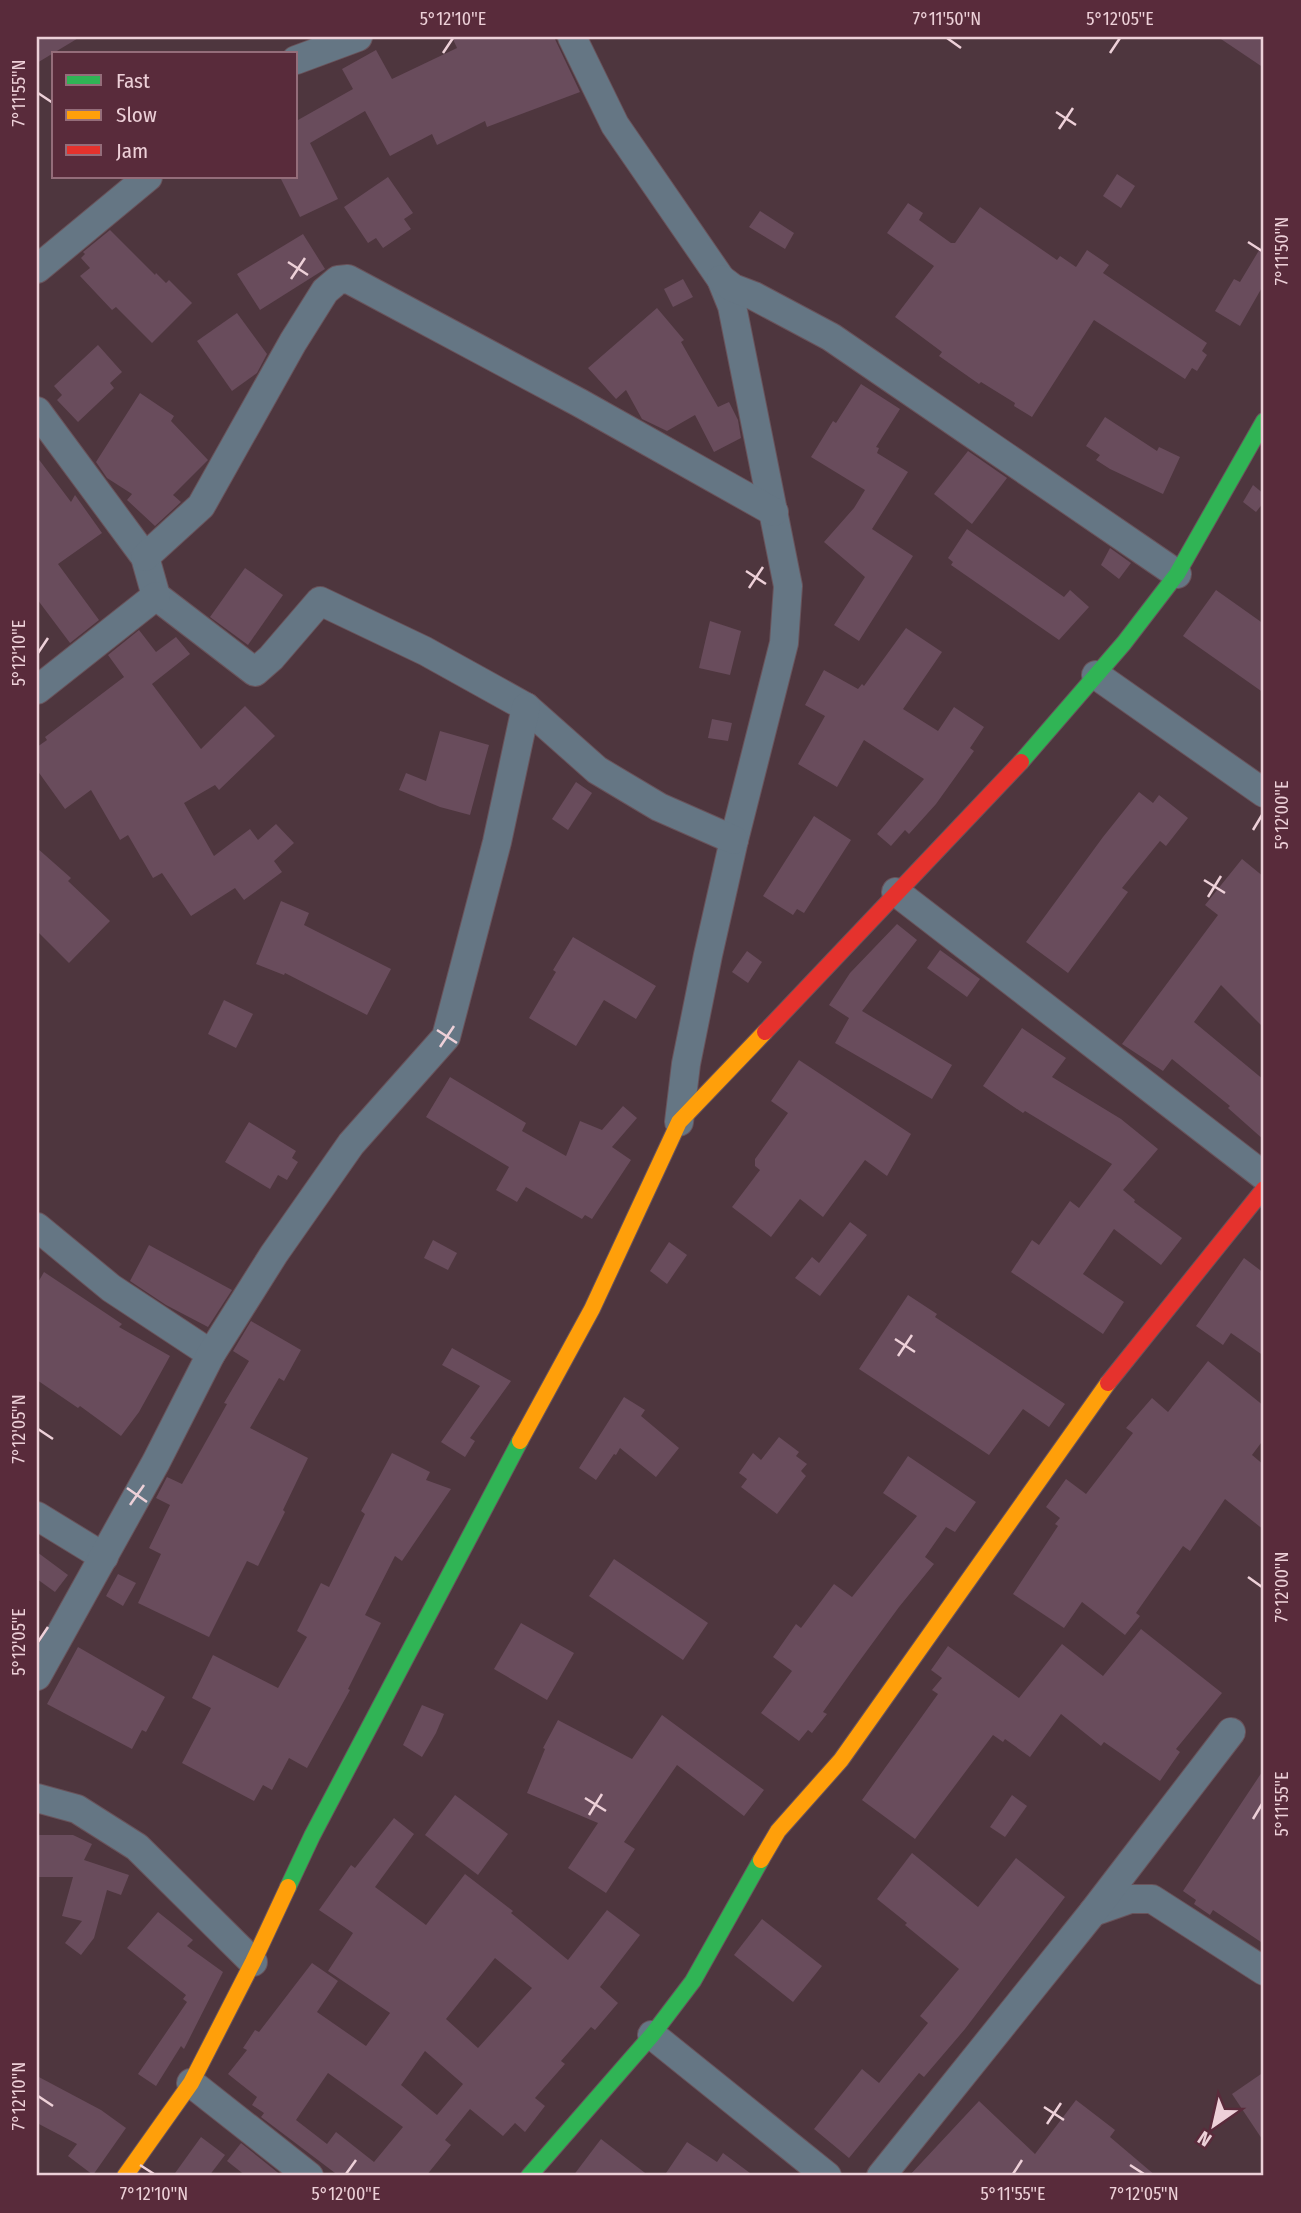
<svg xmlns="http://www.w3.org/2000/svg" width="1301" height="2213" viewBox="0 0 1301 2213" font-family="'Fira Sans Condensed',sans-serif">
  <style>
    .building { fill: #694c5c; fill-rule: evenodd }
    .lines { fill: none; stroke-linecap: round; stroke-linejoin: round }
    .street-casing { stroke: #69535b; stroke-width: 30 }
    .fast-casing { stroke: #69535b; stroke-width: 18 }
    .slow-casing { stroke: #69535b; stroke-width: 18 }
    .jam-casing { stroke: #69535b; stroke-width: 18 }
    .street { stroke: #657684; stroke-width: 28 }
    .fast { stroke: #30b455; stroke-width: 16 }
    .slow { stroke: #ff9f0a; stroke-width: 16 }
    .jam { stroke: #e5322d; stroke-width: 16 }
    .ticks { fill: none; stroke: #edd0d8; stroke-width: 2.5 }
    .neatline { fill: none; stroke: #edd0d8; stroke-width: 2.5 }
    .ticks-label { font-size: 18px; text-anchor: middle; fill: #edd0d8 }
  </style>
  <rect width="100%" height="100%" fill="#4e363e"/>
  <g class="building">
    <path d="M37,37H80L37,63Z"/>
    <path d="M452,37H554L580,92L487,127L485,121L437,145L432,134L390,156L365,111L310,143L338,199L300,217L280,177H296V115L298,120L353,89L342,69L376,50L392,79L457,48Z"/>
    <path d="M1218,37H1264V68Z"/>
    <path d="M1117,174L1135,186L1121,208L1103,196Z"/>
    <path d="M388,177L413,213L404,219L411,229L383,248L376,238L368,243L344,207Z"/>
    <path d="M908,203L923,213L919,220L951,243H955L980,207L1057,260L1060,256L1076,267L1087,250L1109,265L1103,273L1207,343L1202,351L1207,355L1197,371L1192,368L1185,379L1094,320L1032,417L1014,406L1015,403L981,382L979,384L939,356L942,352L895,317L934,266L887,233Z"/>
    <path d="M760,211L794,233L785,249L749,227Z"/>
    <path d="M110,230L155,275L156,273L166,283L169,280L192,303L152,343L116,307L112,310L80,276L90,268L81,258L85,254L83,252Z"/>
    <path d="M303,234L325,269L260,310L237,274Z"/>
    <path d="M1264,242V284L1240,326L1215,311L1234,279L1240,282Z"/>
    <path d="M683,279L693,297L673,307L664,289Z"/>
    <path d="M657,308L684,340L681,342L718,407L729,402L738,420L741,438L714,452L695,415L667,431L642,419L626,390L616,399L588,368Z"/>
    <path d="M237,313L267,354L257,373L232,391L197,341Z"/>
    <path d="M98,345L122,372L110,383L114,388L78,422L57,400L62,395L54,386Z"/>
    <path d="M861,384L900,409L876,447L879,448L877,453L908,472L872,529L913,556L859,641L834,625L865,577L824,542L854,508L865,490L811,457L833,421L836,423Z"/>
    <path d="M140,393L174,416L171,421L208,460L173,495L181,502L155,526L127,500L132,494L107,478L96,462Z"/>
    <path d="M1105,417L1157,451L1159,447L1180,457L1163,494L1110,469L1096,460L1100,455L1086,446Z"/>
    <path d="M968,451L1007,478L972,524L934,494Z"/>
    <path d="M37,457L71,502L75,495L102,533L58,564L99,620L70,643L37,599Z"/>
    <path d="M1253,485L1264,494V502L1256,512L1243,502Z"/>
    <path d="M967,529L1064,597L1070,590L1089,607L1059,640L951,565L953,562L948,558Z"/>
    <path d="M1110,548L1131,563L1119,579L1101,565Z"/>
    <path d="M245,568L283,595L248,645L210,617Z"/>
    <path d="M1216,590L1264,624V693L1183,636Z"/>
    <path d="M710,621L741,631L730,675L699,668Z"/>
    <path d="M906,628L942,652L903,709L938,731L954,707L984,727L970,748L974,751L936,804L909,834L905,830L891,846L877,834L924,779L864,740L837,787L798,764L825,716L805,705L824,670L858,689L862,684L864,686Z"/>
    <path d="M139,630L156,652L176,637L190,654L152,684L201,749L245,706L275,736L219,790L215,785L184,803L214,856L250,829L258,840L276,824L294,843L274,861L282,872L244,900L235,888L191,916L162,873L153,878L128,835L120,840L91,790L65,809L37,770V747L47,740L45,737L124,677L108,655Z"/>
    <path d="M712,719L732,723L728,741L708,738Z"/>
    <path d="M440,731L489,745L470,815L440,807L399,790L406,773L426,781Z"/>
    <path d="M576,782L592,793L568,830L552,819Z"/>
    <path d="M1139,792L1153,803L1159,795L1188,818L1166,846L1160,841L1122,888L1128,892L1068,973L1026,942L1103,837Z"/>
    <path d="M814,816L851,840L804,913L797,909L793,915L763,896Z"/>
    <path d="M37,848L71,878L68,881L110,921L69,963L37,931Z"/>
    <path d="M1242,859L1264,877V1028L1221,985L1194,1022L1264,1080V1140L1228,1108L1230,1106L1172,1059L1163,1071L1122,1044L1218,915L1205,905Z"/>
    <path d="M281,901L309,913L304,925L391,969L367,1015L285,973L284,975L256,964Z"/>
    <path d="M897,924L917,940L862,1011L952,1065L932,1099L835,1043L849,1018L829,1005L850,973Z"/>
    <path d="M573,937L656,986L636,1019L604,1000L576,1046L529,1018L556,972L553,970Z"/>
    <path d="M940,950L980,979L967,997L927,968Z"/>
    <path d="M747,951L762,962L748,983L732,972Z"/>
    <path d="M224,1000L253,1014L236,1048L208,1034Z"/>
    <path d="M1022,1028L1066,1058L1052,1077L1121,1119L1158,1149L1123,1190L1135,1200L1134,1202L1182,1238L1161,1265L1114,1229L1083,1274L1124,1302L1103,1334L1011,1272L1032,1240L1039,1245L1070,1201L1079,1208L1112,1164L1025,1111L1023,1113L983,1086Z"/>
    <path d="M799,1060L911,1134L887,1176L865,1160L823,1217L800,1199L771,1237L732,1207L760,1170L755,1166V1159L788,1113L771,1101Z"/>
    <path d="M450,1077L526,1123L522,1131L566,1156L580,1121L602,1130L623,1106L637,1118L612,1147L631,1160L592,1219L585,1215L582,1219L526,1187L517,1202L496,1190L509,1167L426,1117Z"/>
    <path d="M249,1122L296,1151L292,1158L298,1162L287,1180L278,1175L270,1189L225,1162Z"/>
    <path d="M850,1222L867,1235L820,1296L795,1278L812,1257L819,1263Z"/>
    <path d="M433,1240L457,1253L448,1270L424,1258Z"/>
    <path d="M669,1242L687,1255L667,1284L650,1271Z"/>
    <path d="M149,1245L232,1290L208,1327L166,1305L130,1281Z"/>
    <path d="M1244,1258L1264,1273V1356L1231,1333L1223,1345L1196,1326Z"/>
    <path d="M44,1272L122,1324L119,1327L170,1356L139,1412L121,1436L80,1406L78,1408L37,1380V1284Z"/>
    <path d="M908,1295L937,1314L935,1317L1065,1404L1049,1427L1023,1409L989,1455L859,1369Z"/>
    <path d="M251,1321L301,1350L284,1381L279,1378L250,1428L308,1458L283,1510L285,1512L258,1566L247,1561L209,1637L138,1603L161,1554L149,1548L170,1505L156,1498L167,1477L182,1484L227,1404L224,1403L249,1361L233,1351Z"/>
    <path d="M452,1348L511,1381L470,1438L475,1441L465,1457L441,1442L480,1386L442,1365Z"/>
    <path d="M1208,1361L1264,1406V1439L1252,1455L1264,1465V1530L1225,1499L1190,1551L1183,1546L1136,1613L1140,1616L1125,1635L1082,1602L1064,1628L1013,1594L1058,1526L1055,1524L1060,1518L1046,1507L1066,1479L1086,1494L1133,1433L1126,1428L1152,1398L1168,1412Z"/>
    <path d="M624,1397L645,1410L641,1416L679,1448L656,1477L620,1448L616,1455L614,1454L596,1480L579,1468Z"/>
    <path d="M779,1437L799,1452L796,1456L807,1464L801,1471L806,1476L777,1514L741,1487L747,1479L739,1473L753,1453L761,1460Z"/>
    <path d="M392,1453L430,1472L426,1480L451,1489L402,1561L395,1556L365,1615L381,1623L348,1689L350,1690L307,1768L289,1758L272,1790L263,1785L254,1801L182,1763L211,1708L192,1698L213,1655L278,1688L307,1637L297,1631L321,1583L329,1587L365,1514L361,1511Z"/>
    <path d="M908,1456L976,1502L955,1532L946,1527L925,1557L934,1564L899,1607L855,1667L823,1712L827,1714L812,1733L808,1730L799,1741L761,1713L792,1671L773,1657L796,1624L801,1628L834,1584L852,1597L917,1516L883,1493Z"/>
    <path d="M37,1552L68,1575L55,1592L37,1579Z"/>
    <path d="M614,1559L708,1623L683,1660L589,1596Z"/>
    <path d="M118,1574L136,1583L123,1606L106,1596Z"/>
    <path d="M521,1623L574,1653L547,1700L494,1669Z"/>
    <path d="M1141,1629L1222,1693L1176,1749L1180,1752L1160,1781L1104,1742L1101,1746L1061,1714L1030,1757L1005,1739L1003,1742L993,1735L915,1839L862,1800L938,1694L932,1690L942,1678L931,1670L948,1646L1019,1698L1062,1644L1103,1676Z"/>
    <path d="M78,1647L165,1697L146,1732L142,1730L132,1749L47,1704Z"/>
    <path d="M422,1705L444,1714L436,1733L422,1757L403,1745Z"/>
    <path d="M662,1715L764,1790L744,1816L677,1765L624,1842L635,1849L606,1893L568,1868L598,1823L527,1793L545,1749L543,1748L558,1720L632,1759Z"/>
    <path d="M1264,1769V1944L1213,1910L1210,1915L1194,1904L1196,1900L1183,1891Z"/>
    <path d="M455,1795L508,1834L478,1875L425,1835Z"/>
    <path d="M1012,1795L1027,1806L1005,1837L990,1827Z"/>
    <path d="M394,1818L414,1834L375,1887L426,1925L465,1874L513,1911L511,1913L568,1960L607,1910L640,1935L600,1987L618,2003L595,2030L591,2027L561,2061L565,2064L535,2098L545,2106L525,2132L515,2123L503,2136L470,2109L445,2140L451,2145L426,2176H339L261,2117L264,2113L252,2105L257,2097L228,2074L247,2050L243,2048L255,2030L259,2032L312,1963L338,1981L317,2012L366,2046L390,2013L328,1971L353,1933L319,1910L351,1865L355,1868ZM495,1958L532,1988L478,2048L446,2019ZM425,2051L463,2084L437,2115L401,2085ZM328,2073L403,2127L374,2162L336,2132L327,2144L296,2120Z"/>
    <path d="M37,1835H73L92,1844L84,1860L129,1875L121,1895L107,1890L94,1938L81,1955L65,1943L82,1921L62,1916L73,1877H37Z"/>
    <path d="M912,1853L978,1907L1016,1858L1065,1897L965,2029L924,2077L919,2073L849,2158L814,2129L862,2069L879,2083L928,2023L920,2016L959,1969L905,1925L907,1923L877,1899Z"/>
    <path d="M158,1912L193,1940L187,1946L223,1972L184,2049L181,2046L156,2086L138,2074L187,2002L183,1999L186,1995L127,1948Z"/>
    <path d="M762,1919L822,1966L793,2002L734,1955Z"/>
    <path d="M1264,2072V2142L1232,2094Z"/>
    <path d="M37,2076L101,2110L126,2128L93,2175L68,2156L77,2144L37,2123Z"/>
    <path d="M1076,2100L1115,2130L1110,2137L1156,2176H909L979,2101L1035,2154Z"/>
    <path d="M201,2137L225,2155L209,2176H173Z"/>
    <path d="M601,2139L649,2176H573Z"/>
    <path d="M687,2142L717,2162L723,2153L754,2176H664Z"/>
    <path d="M241,2143L282,2176H246L227,2161Z"/>
  </g>
  <g class="lines">
    <g class="street-casing">
      <g id="street">
        <path d="M572,37L615,125L721,279L732,306L788,586L784,643L734,840L708,955L686,1064L679,1122"/>
        <path d="M296,60L358,37"/>
        <path d="M37,269L148,177"/>
        <path d="M721,279L733,288L754,296L831,337L1177,574"/>
        <path d="M37,411L145,557L156,596L255,672L271,658L320,601L425,651L526,707L597,770L659,807L734,840"/>
        <path d="M145,557L201,506L293,342L325,291L338,280L348,279L580,403L774,512"/>
        <path d="M1096,675L1264,793"/>
        <path d="M37,690L156,596"/>
        <path d="M896,892L1264,1176"/>
        <path d="M37,1227L111,1288L211,1354"/>
        <path d="M37,1516L104,1557"/>
        <path d="M37,1676L156,1462L211,1354L274,1254L351,1144L446,1037L497,842L526,707"/>
        <path d="M37,1798L77,1809L137,1847L253,1962"/>
        <path d="M1093,1912L1130,1899H1152L1264,1971"/>
        <path d="M652,2035L827,2176"/>
        <path d="M191,2083L309,2176"/>
        <path d="M881,2176L1093,1912L1231,1732"/>
      </g>
    </g>
    <g class="fast-casing">
      <g id="fast">
        <path d="M1021,762L1124,643L1177,574L1264,421"/>
        <path d="M288,1887L312,1836L520,1441"/>
        <path d="M529,2176L652,2035L693,1981L761,1860"/>
      </g>
    </g>
    <g class="slow-casing">
      <g id="slow">
        <path d="M520,1441L592,1309L679,1122L765,1032"/>
        <path d="M761,1860L778,1831L841,1760L1108,1383"/>
        <path d="M125,2176L191,2083L253,1962L288,1887"/>
      </g>
    </g>
    <g class="jam-casing">
      <g id="jam">
        <path d="M765,1032L1021,762"/>
        <path d="M1108,1383L1264,1189"/>
      </g>
    </g>
    <use href="#street" class="street"/>
    <use href="#fast" class="fast"/>
    <use href="#slow" class="slow"/>
    <use href="#jam" class="jam"/>
  </g>
  <path class="ticks" d="M947,38L961,48M443,53L453,38M1110,53L1120,38M38,93L53,103M1056,112L1076,125M1059,129L1073,108M1248,242L1262,251M288,262L308,275M291,279L305,258M746,571L766,584M749,588L763,567M38,653L48,638M1253,830L1262,815M1204,880L1225,893M1208,897L1221,876M437,1030L457,1043M440,1047L454,1026M895,1339L915,1352M898,1356L912,1335M38,1429L53,1439M127,1488L147,1502M130,1505L144,1485M1248,1577L1262,1587M38,1642L48,1627M585,1798L606,1811M589,1815L602,1794M1253,1819L1262,1804M38,2096L53,2106M1044,2107L1064,2120M1047,2124L1061,2103M140,2165L154,2174M1130,2165L1144,2174M346,2174L356,2160M1013,2174L1022,2160"/>
  <rect width="1301" height="2213" fill="none" stroke="#592b3b" stroke-width="77"/>
  <rect x="52" y="52" width="245" height="126" fill="#592b3b" stroke="#946d7a" stroke-width="2"/>
  <rect x="66" y="75" width="35" height="10" fill="#30b455" stroke="#946d7a" stroke-width="2"/>
  <text x="116" y="88" font-size="21" fill="#edd0d8">Fast</text>
  <rect x="66" y="110" width="35" height="10" fill="#ff9f0a" stroke="#946d7a" stroke-width="2"/>
  <text x="116" y="122" font-size="21" fill="#edd0d8">Slow</text>
  <rect x="66" y="145" width="35" height="10" fill="#e5322d" stroke="#946d7a" stroke-width="2"/>
  <text x="116" y="158" font-size="21" fill="#edd0d8">Jam</text>
  <g transform="translate(1214 2125) rotate(214)" stroke="#592b3b" stroke-width="5" paint-order="stroke">
  <path d="M0-5L12 26L0 18L-12 26Z" fill="#edd0d8"/>
  <text y="-10" font-size="19" font-weight="bold" text-anchor="middle" fill="#edd0d8">N</text>
  </g>
  <rect x="38" y="38" width="1224" height="2136" class="neatline"/>
  <g class="ticks-label">
    <text x="453" y="25">5°12'10"E</text>
    <text x="947" y="25">7°11'50"N</text>
    <text x="1120" y="25">5°12'05"E</text>
    <text transform="translate(19 93) rotate(-90)" y="6">7°11'55"N</text>
    <text transform="translate(1282 251) rotate(-90)" y="6">7°11'50"N</text>
    <text transform="translate(19 653) rotate(-90)" y="6">5°12'10"E</text>
    <text transform="translate(1282 815) rotate(-90)" y="6">5°12'00"E</text>
    <text transform="translate(19 1429) rotate(-90)" y="6">7°12'05"N</text>
    <text transform="translate(1282 1587) rotate(-90)" y="6">7°12'00"N</text>
    <text transform="translate(19 1642) rotate(-90)" y="6">5°12'05"E</text>
    <text transform="translate(1282 1804) rotate(-90)" y="6">5°11'55"E</text>
    <text transform="translate(19 2096) rotate(-90)" y="6">7°12'10"N</text>
    <text x="154" y="2200">7°12'10"N</text>
    <text x="346" y="2200">5°12'00"E</text>
    <text x="1013" y="2200">5°11'55"E</text>
    <text x="1144" y="2200">7°12'05"N</text>
  </g>
</svg>
